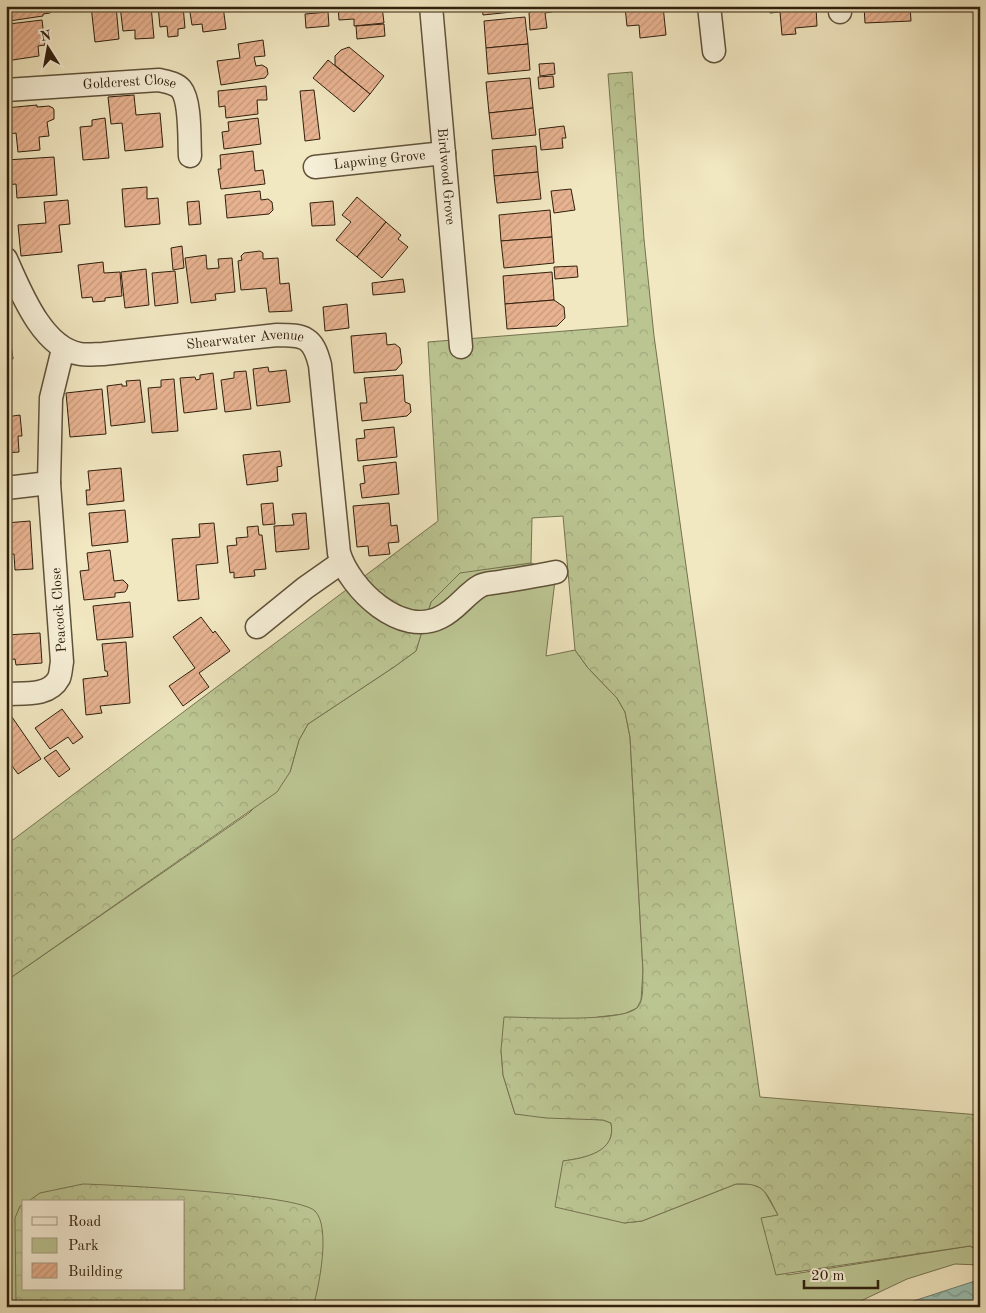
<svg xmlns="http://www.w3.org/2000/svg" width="986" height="1313" viewBox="0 0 986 1313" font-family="'Old Standard TT',serif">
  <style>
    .green { fill: #bbc592; stroke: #767250; fill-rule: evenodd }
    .forest { fill: url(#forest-crowns); stroke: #767250 }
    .water { fill: url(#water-waves); stroke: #708071 }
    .building { fill: url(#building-hatch); stroke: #30200d }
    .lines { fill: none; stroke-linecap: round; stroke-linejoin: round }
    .street-casing { stroke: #60523a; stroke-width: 25 }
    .street { stroke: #f6efd7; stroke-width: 22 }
    .labels { text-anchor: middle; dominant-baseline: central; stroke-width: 4.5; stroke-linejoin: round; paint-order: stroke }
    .street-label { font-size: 14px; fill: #30200d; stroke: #f6efd7 }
  </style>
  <defs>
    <pattern id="forest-crowns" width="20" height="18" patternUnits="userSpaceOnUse" patternTransform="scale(1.25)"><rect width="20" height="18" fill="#bbc592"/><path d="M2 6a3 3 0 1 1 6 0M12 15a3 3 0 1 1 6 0" fill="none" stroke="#a1a97d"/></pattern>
    <pattern id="water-waves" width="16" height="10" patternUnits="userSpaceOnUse" patternTransform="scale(1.25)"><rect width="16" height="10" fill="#9bc0b3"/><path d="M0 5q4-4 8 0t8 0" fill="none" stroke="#7f9c90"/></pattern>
    <pattern id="building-hatch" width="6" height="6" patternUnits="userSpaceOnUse" patternTransform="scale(1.25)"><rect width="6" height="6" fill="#e8b391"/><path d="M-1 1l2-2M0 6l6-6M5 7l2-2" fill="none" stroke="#c79a7c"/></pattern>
  </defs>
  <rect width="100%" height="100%" fill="#f1e7c1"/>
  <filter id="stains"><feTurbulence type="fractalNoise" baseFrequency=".004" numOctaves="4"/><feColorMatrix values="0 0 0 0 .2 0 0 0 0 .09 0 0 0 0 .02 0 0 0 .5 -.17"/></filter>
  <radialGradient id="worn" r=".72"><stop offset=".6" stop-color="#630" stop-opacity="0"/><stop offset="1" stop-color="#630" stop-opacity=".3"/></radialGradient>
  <path class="green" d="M531,563L556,572L546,656L575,650L588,668L617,698L625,712L630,737L643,971L641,1000L637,1008L624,1014L598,1017L501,1050L503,1075L515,1114L603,1120L611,1123C617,1152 586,1158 563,1161L624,1223L642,1221L736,1184H751L763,1189L770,1201L778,1215L787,1275L970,1246L980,1251V1265L955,1264L907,1279L848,1307H6V981L249,813L290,772L299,740L308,724L394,667L416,651L431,602L460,572ZM24,1202H184V1289H24Z"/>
  <g class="forest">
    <path d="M632,72L644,239L654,336L760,1097L980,1115V1251L970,1246L776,1275L761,1218L778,1215C765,1191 765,1183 736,1184L642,1221L624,1223L555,1207L563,1161C585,1158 617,1152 611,1123L603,1120L546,1118L515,1114L503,1075L501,1050L504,1017C529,1017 620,1023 637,1008C645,1001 642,981 643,971L630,737L625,712L617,698L588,668L575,650L563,516L532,518L531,563L460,573L431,602L416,651L394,667L308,724L299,740L290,772L277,792L6,981V845L438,521L428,342L628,326L608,74Z"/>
    <path d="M83,1184C117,1185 298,1194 315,1211C331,1227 319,1287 313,1307H16L15,1218L20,1206L24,1204V1289H184V1202H27L40,1193Z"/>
  </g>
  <path class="water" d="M975,1281L980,1284V1307H895Z"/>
  <g class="building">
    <path d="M6,6H54V8L50,13L43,14V16L9,21V17H6Z"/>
    <path d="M91,6H116L119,39L95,42Z"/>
    <path d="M120,6H151L154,38L135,39V30L123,31Z"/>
    <path d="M158,6H183L185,28L178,29V36L168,37L167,26L160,27Z"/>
    <path d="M189,6H223L226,29L203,32L202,24L192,25Z"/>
    <path d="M338,6H382L384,23L354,26V19L339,20Z"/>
    <path d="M482,6H512V12L483,15Z"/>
    <path d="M530,6H552V12L545,13L547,28L530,30L529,13L531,12Z"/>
    <path d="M637,6H663L666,35L640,38L639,25L627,26L625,7Z"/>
    <path d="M770,6H794V9L816,7L817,26L795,28L796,34L782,35L780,12L770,13Z"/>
    <path d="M864,6H910L911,21L865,23Z"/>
    <path d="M971,6H980V16L977,10L973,12Z"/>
    <path d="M328,12L329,26L306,28L305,14Z"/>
    <path d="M525,17L528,44L486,48L484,21Z"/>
    <path d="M42,20L45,45L38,46L39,56L6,61V35L11,34L9,24Z"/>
    <path d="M384,24L385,36L357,39L356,26Z"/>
    <path d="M263,40L265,56L254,57L256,66L262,65L267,68L268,74L265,78L221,85L217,61L240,58L238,44Z"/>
    <path d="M528,44L530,70L488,74L486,48Z"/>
    <path d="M349,47L384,76L370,94L335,65V56L341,50Z"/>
    <path d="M328,60L370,94L354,112L313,78Z"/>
    <path d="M554,63L555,74L540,76L539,64Z"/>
    <path d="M553,76L554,87L539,89L538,77Z"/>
    <path d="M530,78L533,108L489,113L486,82Z"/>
    <path d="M266,86L267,100H257L258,114L226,118L225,106L219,107L218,91Z"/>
    <path d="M314,90L320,139L305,141L300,91Z"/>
    <path d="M134,95L136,115L160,113L163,147L125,151L122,123L111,124L108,97Z"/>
    <path d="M37,105V107L49,106L53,108L54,110V119L47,122L49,136L39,137L40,150L18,152L16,133L8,134L6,108Z"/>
    <path d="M533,108L536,135L492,139L489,113Z"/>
    <path d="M105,118L109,158L83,160L80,127L92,126V120Z"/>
    <path d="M258,118L261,144L224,149L222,132L229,131L228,122Z"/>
    <path d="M564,126L566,138H562L563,148L541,150L539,129Z"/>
    <path d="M536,146L538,172L494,176L492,150Z"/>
    <path d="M253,151L255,171L263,170L265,184L221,189L218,169H221L220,155Z"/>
    <path d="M54,157L57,195L17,198L16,184L6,185V160Z"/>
    <path d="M538,172L541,199L497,203L494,176Z"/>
    <path d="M147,187V199L158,198L160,224L125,227L122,189Z"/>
    <path d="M571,189L575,210L554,213L551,191Z"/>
    <path d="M260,191L261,200L268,199L272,202L273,210L269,214L227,218L225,195Z"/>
    <path d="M357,197L386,222L357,257L336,240L351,222L342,215Z"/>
    <path d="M68,200L70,224L59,225L62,252L21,256L18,225L46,223L44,202Z"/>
    <path d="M199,201L201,224L189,225L187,202Z"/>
    <path d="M333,201L335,225L312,226L310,203Z"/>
    <path d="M550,210L552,237L501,241L499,215Z"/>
    <path d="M386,222L401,235L398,239L408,247L382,278L357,257Z"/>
    <path d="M552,237L554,263L504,268L501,241Z"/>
    <path d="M182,246L184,268L173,270L171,248Z"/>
    <path d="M260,251L263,253V259L278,258L280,284L289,283L292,311L269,312L266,288L241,290L238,261L242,260L241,256L244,253Z"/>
    <path d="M206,255L207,269L219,268L218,259L232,258L235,292L215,294L216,300L191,303L185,258Z"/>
    <path d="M103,262L104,273L120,272L122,296L105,298V301L93,302L92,297L82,298L78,265Z"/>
    <path d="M577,266L578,277L555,279L554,267Z"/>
    <path d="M146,269L149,305L125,308L121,272Z"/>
    <path d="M175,271L178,303L155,306L152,273Z"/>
    <path d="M552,272L554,300L505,304L503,276Z"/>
    <path d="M403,279L405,292L373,295L372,283Z"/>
    <path d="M554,300L564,307L565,318L557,326L507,329L505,304Z"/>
    <path d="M347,304L349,328L325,331L323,307Z"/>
    <path d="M386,333L387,345L395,344L400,348L402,363L396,370L354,373L351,336Z"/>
    <path d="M6,337H10L13,359L6,360Z"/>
    <path d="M268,367L269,372L286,370L290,402L257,406L253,369Z"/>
    <path d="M246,371L251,409L225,412L221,380L234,378V372Z"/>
    <path d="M213,373L217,409L184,413L180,378L195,377L196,380L200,379V375Z"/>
    <path d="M403,375L405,402L410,404L411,412L407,416L362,421L360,403H367L364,378Z"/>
    <path d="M174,379L178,431L152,433L148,388L161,387V380Z"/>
    <path d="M140,380L145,422L111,426L107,386L122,384V386H127L126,381Z"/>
    <path d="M102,389L106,434L70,437L66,393Z"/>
    <path d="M20,415L22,436H18L19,452L6,453V417Z"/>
    <path d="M394,427L397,457L358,461L356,439L365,438L364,430Z"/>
    <path d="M280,451L282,466L277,467L278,481L247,485L243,455Z"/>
    <path d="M396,462L399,494L362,498L360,484L365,483L363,466Z"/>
    <path d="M121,468L124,501L87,505L86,490H90L88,471Z"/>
    <path d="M273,503L275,524L263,525L261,504Z"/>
    <path d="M389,503L391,526L397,525L399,542L388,543L390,554L369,556L368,546L357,547L353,506Z"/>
    <path d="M125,510L128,542L92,546L89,513Z"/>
    <path d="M306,513L309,549L276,552L274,526L294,525L292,514Z"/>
    <path d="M30,521L33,569L15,570L14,554H6V523Z"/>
    <path d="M214,523L218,563L196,565L199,599L178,601L172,539L200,537L199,524Z"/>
    <path d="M258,526L259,535H262L266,569L254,570L255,576L234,578V572L230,573L227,546L237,545L236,538L248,537L247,527Z"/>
    <path d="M110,550L114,581L123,580L128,585L127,589L125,592L115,593V597L84,600L80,571L89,570L87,553Z"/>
    <path d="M130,602L133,637L97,640L93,606Z"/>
    <path d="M201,617L213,633L215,631L230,651L199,673L209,687L183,706L169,686L195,668L173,637Z"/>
    <path d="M40,633L42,663L16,665L15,659L6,660V635Z"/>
    <path d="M126,642L130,703L100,706L102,713L86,715L83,679L108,676L107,671H105L102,644Z"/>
    <path d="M62,709L83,737L73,744L68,737L50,749L35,728Z"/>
    <path d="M12,717L41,759L18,774L12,766L6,770V721Z"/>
    <path d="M56,750L70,769L59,777L44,758Z"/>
  </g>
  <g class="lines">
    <g class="street-casing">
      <g id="street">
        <path id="s1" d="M431,6L461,347"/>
        <path d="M709,6L714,51"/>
        <path d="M840,6V12"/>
        <path id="s2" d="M6,90L159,80C167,82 176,83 181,89C191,101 189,140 190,156"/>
        <path id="s3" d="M315,167L444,153"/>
        <path id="s4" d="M6,259C20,290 42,348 80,354C87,355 96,354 103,354L277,335C305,335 313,337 320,365L339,553C350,589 401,638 441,617C456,610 467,593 480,586C485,583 494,583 499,582C518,579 537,576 556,572"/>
        <path d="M6,488L49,483"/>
        <path d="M257,627L305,588L342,562"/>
        <path d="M6,694C24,693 49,697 59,678C61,673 61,666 62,662L49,483L51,398L63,349"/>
      </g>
    </g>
    <use href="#street" class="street"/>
  </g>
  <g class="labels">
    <g class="street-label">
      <text stroke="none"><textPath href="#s2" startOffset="124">Goldcrest Close</textPath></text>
      <text stroke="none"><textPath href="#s3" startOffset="65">Lapwing Grove</textPath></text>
      <text stroke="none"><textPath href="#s1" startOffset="171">Birdwood Grove</textPath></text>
      <text stroke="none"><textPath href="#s4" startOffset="291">Shearwater Avenue</textPath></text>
      <text transform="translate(59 610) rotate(-94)">Peacock Close</text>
    </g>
  </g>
  <rect width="986" height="1313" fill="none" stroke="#f1e7c1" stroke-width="25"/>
  <rect x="8" y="8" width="971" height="1298" fill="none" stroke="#30200d" stroke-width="2.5"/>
  <rect x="12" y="12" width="961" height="1288" fill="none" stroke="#30200d"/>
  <rect x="22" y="1200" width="162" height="90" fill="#f6efd7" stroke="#a79c86"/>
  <rect x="32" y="1217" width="25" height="8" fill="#f6efd7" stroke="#a79c86"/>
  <text x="68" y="1226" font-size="15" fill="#30200d">Road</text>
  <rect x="32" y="1238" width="25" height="15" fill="#bbc592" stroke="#a79c86"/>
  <text x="68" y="1250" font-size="15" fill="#30200d">Park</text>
  <rect x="32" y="1263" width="25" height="15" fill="url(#building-hatch)" stroke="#a79c86"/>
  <text x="68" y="1276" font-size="15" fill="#30200d">Building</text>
  <g transform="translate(48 48) rotate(349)" stroke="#f6efd7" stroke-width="4" paint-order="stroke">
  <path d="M0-4L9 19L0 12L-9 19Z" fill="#30200d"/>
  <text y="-8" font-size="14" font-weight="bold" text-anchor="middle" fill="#30200d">N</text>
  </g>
  <path d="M804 1280v8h74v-8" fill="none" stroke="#30200d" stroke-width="2.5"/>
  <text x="811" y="1280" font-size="15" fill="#30200d" stroke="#f6efd7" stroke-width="4" paint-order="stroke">20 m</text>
  <rect width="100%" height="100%" filter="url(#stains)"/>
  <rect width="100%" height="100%" fill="url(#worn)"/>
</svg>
